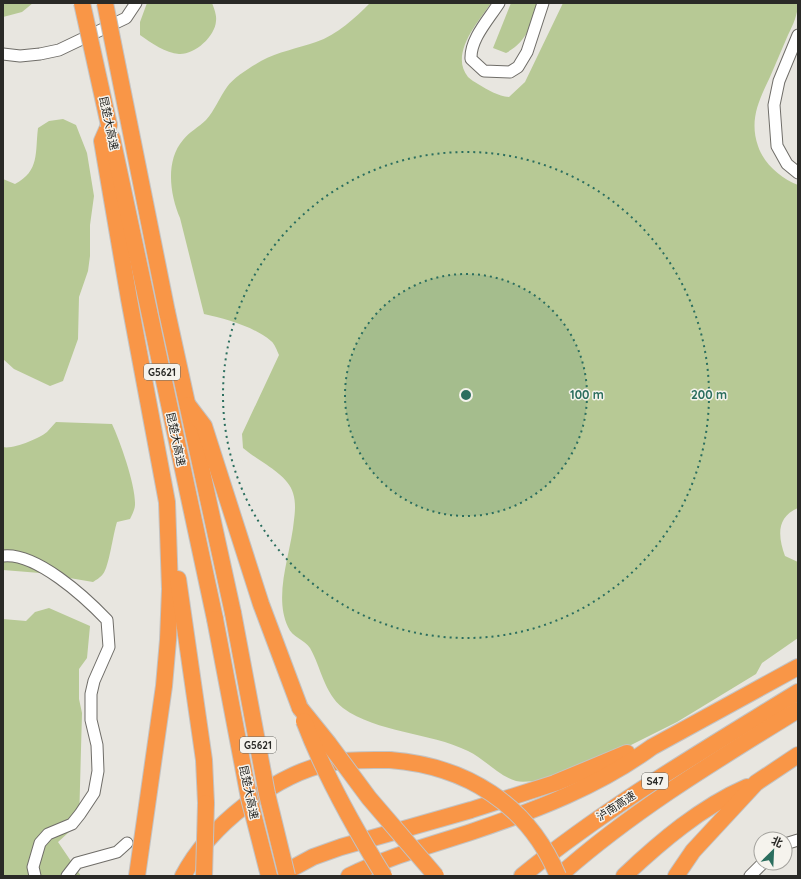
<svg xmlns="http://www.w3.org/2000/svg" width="801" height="879" viewBox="0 0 801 879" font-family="Quicksand,'Noto Sans SC',sans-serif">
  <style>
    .green { fill: #b7c995 }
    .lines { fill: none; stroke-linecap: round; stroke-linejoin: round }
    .minor-casing { stroke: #6f6d68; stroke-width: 13 }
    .highway-casing { stroke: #c3c3c3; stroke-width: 18 }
    .minor { stroke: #fff; stroke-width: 11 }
    .highway { stroke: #f99647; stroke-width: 16 }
    .highway-bridge-casing { stroke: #c3c3c3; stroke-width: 18; stroke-linecap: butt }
    .highway-bridge { stroke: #f99647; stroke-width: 16 }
    .ring { fill: none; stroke: #2b6e5e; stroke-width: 2; stroke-dasharray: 2 4 }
    .labels { text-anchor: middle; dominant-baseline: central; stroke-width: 3; stroke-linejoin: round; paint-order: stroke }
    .shield { fill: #f5f3ed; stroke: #676662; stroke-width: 1 }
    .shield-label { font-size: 10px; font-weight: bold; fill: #2a2a27 }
    .street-label { font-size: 11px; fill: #2a2a27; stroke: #f5f3ed }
    .centre { fill: #2b6e5e; stroke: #f5f3ed; stroke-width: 2 }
    .ring-label { font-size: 12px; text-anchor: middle; font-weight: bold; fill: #2b6e5e; stroke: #f5f3ed; stroke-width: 3; stroke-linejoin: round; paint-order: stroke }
  </style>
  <rect width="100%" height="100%" fill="#e8e6e0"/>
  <g class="green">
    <path d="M3,3H33L22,12L3,17Z"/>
    <path d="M147,3H212C214,8 217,16 216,21C215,37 194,55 179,54C166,53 151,43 140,35V22Z"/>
    <path d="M370,3H491C479,21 449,54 468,77C471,80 475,82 478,84C488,90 498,96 509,97L525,82L563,3H798C798,14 793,25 788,35C782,49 776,63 770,77C759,100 749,120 758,146C764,164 781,178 798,185V508C776,517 778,537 785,556L798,562V638L762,663L756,674L677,722L555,783C540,777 528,784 516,781C497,775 485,759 468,751C429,732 377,733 343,708C324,693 321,667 310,648C305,640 292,637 288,627C273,595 291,554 294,520C295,512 296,502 293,493C288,474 258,461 243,448L242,434L279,355C277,351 275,344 271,341C253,326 226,319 204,314L180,218C170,195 165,161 183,140C189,132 199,127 206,120C215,110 219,98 227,87C234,77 251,67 261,61C278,52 298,48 316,42C337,35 355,18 370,3Z"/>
    <path d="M511,3H540C530,25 528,41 506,53L493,48Z"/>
    <path d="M63,119L76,125L87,153L94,196L90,225V256L88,271L79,297L78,339L63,381L50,386L14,369L3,359V179L15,184C40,171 35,152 38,128L49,121Z"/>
    <path d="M56,422L112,424C120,441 136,486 135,505C135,509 132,515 130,519L117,522C113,534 109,567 103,574C101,577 96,580 93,582L40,573L3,570V447C12,450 40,438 47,432C50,429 53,425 56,422Z"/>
    <path d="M49,608L90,626L87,658L79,669V699L82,713L79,823L58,842L81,876H3V619L26,621L35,612Z"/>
  </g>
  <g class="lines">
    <g class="minor-casing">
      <g id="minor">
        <path d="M499,3C489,19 470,39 471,59L484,71L510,72L518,67L527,52L543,3"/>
        <path d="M798,35L779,81L774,105L777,146L787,164L798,173"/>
        <path d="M3,54L20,56L40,54L59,50L126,18L136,3"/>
        <path d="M3,556C36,552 85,597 107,620L109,647L94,681L91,694V720L97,745L98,771L94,793L80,814L72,824L48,834L40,843L33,867L35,876"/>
        <path d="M785,844L798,840"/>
        <path d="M67,876L77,863L117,852L127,843"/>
        <path d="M750,876L763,863"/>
      </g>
    </g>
    <g class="highway-casing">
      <g id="highway">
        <path d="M109,125L102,141L129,299L167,502L170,589L168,640L164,686L137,876"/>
        <path d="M112,138L215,619"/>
        <path d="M167,312L233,613"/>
        <path d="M188,405L204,426L261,604L300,708"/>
        <path d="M178,579L204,760L206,803"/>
        <path d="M183,876C209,826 274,775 329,763C349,759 370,760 390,760"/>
        <path d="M278,876L313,857L341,847L471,810L555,783L627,753"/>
        <path d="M349,876C389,856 432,845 474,831C536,810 599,786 652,747L798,667"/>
        <path d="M522,876C608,806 704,750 798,692"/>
        <path d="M559,876C632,811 715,761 798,710"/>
        <path d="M624,876C660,842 701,807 747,787"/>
        <path d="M676,876L693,851L756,783L798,755"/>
      </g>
    </g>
    <use href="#minor" class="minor"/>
    <use href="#highway" class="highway"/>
    <g class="highway-bridge-casing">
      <g id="highway-bridge">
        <path d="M82,3L109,125"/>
        <path d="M105,3L167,312"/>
        <path d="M233,613L267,794L287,876"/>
        <path d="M215,619L249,798L269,876"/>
        <path d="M300,708L329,744L369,798L436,876"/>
        <path d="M304,721C325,776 353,826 384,876"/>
        <path d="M390,760C466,766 528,804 558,876"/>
        <path d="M204,876L206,803"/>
      </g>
    </g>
    <use href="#highway-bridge" class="highway-bridge"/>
  </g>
  <circle cx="466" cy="395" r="121" fill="#2b6e5e" fill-opacity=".12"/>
  <g class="ring">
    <circle cx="466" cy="395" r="121"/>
    <circle cx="466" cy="395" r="243"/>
  </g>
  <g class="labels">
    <g class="shield">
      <rect x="144" y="364" width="36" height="16" rx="3"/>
      <rect x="240" y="737" width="36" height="16" rx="3"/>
      <rect x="642" y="773" width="26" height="16" rx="3"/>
    </g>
    <g class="shield-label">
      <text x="162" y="372">G5621</text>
      <text x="258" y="745">G5621</text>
      <text x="655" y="781">S47</text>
    </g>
    <g class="street-label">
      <text transform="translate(109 123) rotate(78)">昆楚大高速</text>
      <text transform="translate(176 439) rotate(78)">昆楚大高速</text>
      <text transform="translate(249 792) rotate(78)">昆楚大高速</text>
      <text transform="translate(616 806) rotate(-33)">泸南高速</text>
    </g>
  </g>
  <circle cx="466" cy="395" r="6" class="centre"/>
  <g class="ring-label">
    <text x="587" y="399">100 m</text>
    <text x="709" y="399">200 m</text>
  </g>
  <rect width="801" height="879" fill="none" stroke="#2a2a27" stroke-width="8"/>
  <g transform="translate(773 851) rotate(24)"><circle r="19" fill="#f5f3ed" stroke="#a4a39e"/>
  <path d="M0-3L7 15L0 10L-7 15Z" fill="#2b6e5e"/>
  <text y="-6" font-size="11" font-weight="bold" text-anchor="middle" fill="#2a2a27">北</text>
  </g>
</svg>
